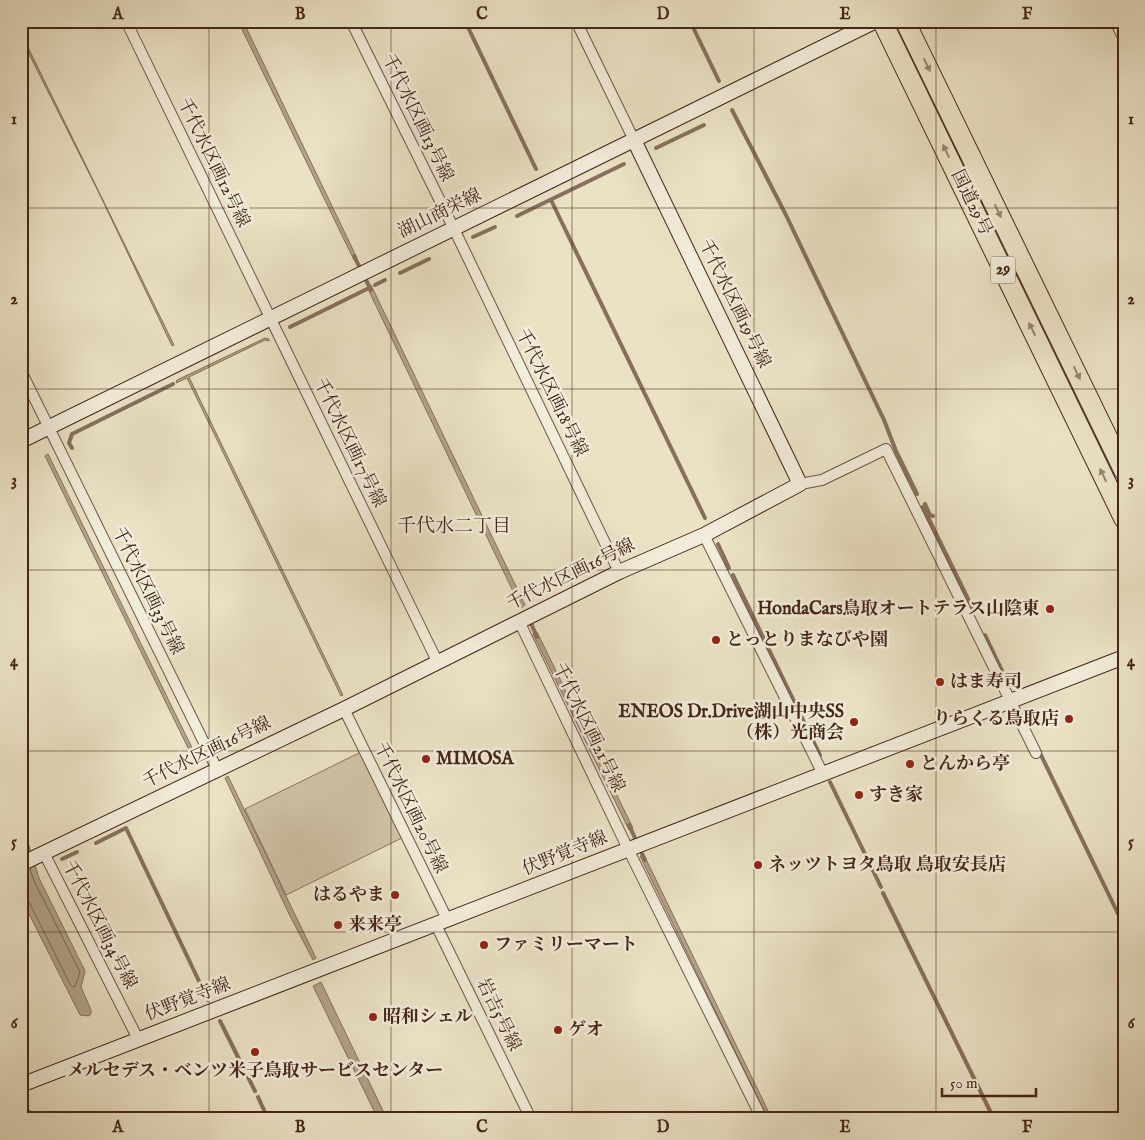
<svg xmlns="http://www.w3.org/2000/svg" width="1145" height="1140" viewBox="0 0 1145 1140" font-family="'IM FELL English','Noto Serif JP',serif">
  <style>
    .green { fill: #cfc2a8; stroke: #8a7460 }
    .water { fill: #b2a28b; stroke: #86705d }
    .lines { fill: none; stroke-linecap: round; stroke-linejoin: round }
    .shore { stroke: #7b6452; stroke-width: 1 }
    .stream { stroke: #86705d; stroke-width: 4 }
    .street-casing { stroke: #6e5544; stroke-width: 12 }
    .secondary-casing { stroke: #442618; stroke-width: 16 }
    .highway-casing { stroke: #442618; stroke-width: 21 }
    .street { stroke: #f2ecda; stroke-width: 10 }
    .secondary { stroke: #f2ecda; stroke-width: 14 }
    .highway { stroke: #ebe2c6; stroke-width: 19 }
    .oneway { fill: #98846f }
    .grid { fill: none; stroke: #442618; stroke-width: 1; stroke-opacity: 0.55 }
    .poi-dot { fill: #8f2418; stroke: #f2ecda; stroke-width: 2 }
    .labels { text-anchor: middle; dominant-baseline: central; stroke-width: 5; stroke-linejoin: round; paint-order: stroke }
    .shield { fill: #f2ecda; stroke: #786152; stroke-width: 1 }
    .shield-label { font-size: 16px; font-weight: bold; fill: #442618 }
    .street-label { font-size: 18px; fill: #442618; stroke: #f2ecda }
    .poi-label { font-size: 18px; font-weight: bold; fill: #442618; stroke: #f2ecda; text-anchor: start }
    .neighbourhood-label { font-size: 19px; fill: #442618; stroke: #f2ecda }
    .neatline { fill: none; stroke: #442618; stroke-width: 2 }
    .grid-label { font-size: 16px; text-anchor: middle; font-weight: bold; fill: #442618 }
  </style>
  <rect width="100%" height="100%" fill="#ebe2c6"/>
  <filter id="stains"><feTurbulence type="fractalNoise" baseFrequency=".004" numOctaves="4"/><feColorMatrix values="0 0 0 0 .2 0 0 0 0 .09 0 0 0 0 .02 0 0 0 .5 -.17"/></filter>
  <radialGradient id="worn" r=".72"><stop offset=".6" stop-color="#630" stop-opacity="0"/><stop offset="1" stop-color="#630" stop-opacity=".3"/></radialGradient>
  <g class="green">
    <path d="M953,137L1084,402L1097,439L1116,480L1115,483L981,208L951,138Z"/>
    <path d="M361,752L402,838L286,895L245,809Z"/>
  </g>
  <g class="water">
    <path d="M238,21H243L357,258L354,260Z"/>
    <path d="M21,33L174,345L172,346L99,193L21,38Z"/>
    <path d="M371,285L525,605L521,608L367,287Z"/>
    <path d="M265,338L269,339V341L265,340L189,377L343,695L341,696L187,378L176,383L177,380Z"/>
    <path d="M48,454L197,758L194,760L45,456Z"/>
    <path d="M537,632L633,828L629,830L533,634Z"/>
    <path d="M228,776L316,958L313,960L289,914L225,778Z"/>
    <path d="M21,831L29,846L39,878L85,971L81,987L91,1010V1014L89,1016L80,1015L21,898Z"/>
    <path d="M644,855L772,1119H768L640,856Z"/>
    <path d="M321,982L387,1119H378L313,986Z"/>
  </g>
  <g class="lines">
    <path class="shore" d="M21,897L28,900L71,986L75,987L80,972L34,881L30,869"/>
    <g class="stream">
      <path d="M465,21L536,169"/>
      <path d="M690,21L719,81"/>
      <path d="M732,110L785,213L884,420L896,451L917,494"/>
      <path d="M656,148L704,125"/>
      <path d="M551,200L705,518"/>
      <path d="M517,216L624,164"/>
      <path d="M473,237L495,227"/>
      <path d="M354,256L361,270"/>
      <path d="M400,273L429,259"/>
      <path d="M364,276L371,290"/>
      <path d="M375,285L385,280"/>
      <path d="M290,327L367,289"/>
      <path d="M72,448L69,443L72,434L173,384"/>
      <path d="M925,504L930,515L933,516"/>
      <path d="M923,507L972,607"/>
      <path d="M718,544L729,568"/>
      <path d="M733,575L820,755"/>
      <path d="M530,621L537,637"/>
      <path d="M985,635L1007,681"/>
      <path d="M1040,753L1124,926"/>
      <path d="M830,782L881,887"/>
      <path d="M629,825L645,860"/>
      <path d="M96,843L126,828L208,1000"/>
      <path d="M62,859L77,852"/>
      <path d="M883,893L994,1119"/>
      <path d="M220,1021L255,1091"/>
      <path d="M258,1097L268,1119"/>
    </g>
    <g class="street-casing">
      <g id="street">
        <path d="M126,21L437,661"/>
        <path d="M351,21L454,229L619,572"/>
        <path d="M576,21L634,140"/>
        <path d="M1115,21L1124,39"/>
        <path d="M21,371L217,769"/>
        <path d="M800,484L822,480L886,449L1036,753"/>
        <path d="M704,535L823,774"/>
        <path d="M519,621L628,849L762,1119"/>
        <path d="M344,709L448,921"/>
        <path d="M44,853L138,1039"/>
        <path d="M436,925L531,1119"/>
        <path d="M21,1107L28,1119"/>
      </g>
    </g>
    <g class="secondary-casing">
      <g id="secondary">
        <path d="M21,441L876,21"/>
        <path d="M21,864L344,709L619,572L704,535L800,484L634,140"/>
        <path d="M21,1085L1124,657"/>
      </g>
    </g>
    <g class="highway-casing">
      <g id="highway">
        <path d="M882,21L1124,519"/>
        <path d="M905,21L1124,471"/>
      </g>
    </g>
    <use href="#street" class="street"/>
    <use href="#secondary" class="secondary"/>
    <use href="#highway" class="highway"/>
  </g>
  <defs><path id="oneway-solid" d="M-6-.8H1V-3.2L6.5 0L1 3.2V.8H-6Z" transform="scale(1.25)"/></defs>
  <g class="oneway">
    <use href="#oneway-solid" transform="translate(927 65) rotate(64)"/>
    <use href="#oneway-solid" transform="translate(946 151) rotate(-116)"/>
    <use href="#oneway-solid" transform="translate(998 211) rotate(64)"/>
    <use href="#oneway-solid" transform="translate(1032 329) rotate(-116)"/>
    <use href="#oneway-solid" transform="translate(1077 373) rotate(64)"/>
    <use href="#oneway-solid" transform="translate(1103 475) rotate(-116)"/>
  </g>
  <path class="grid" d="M209,21V1119M391,21V1119M572,21V1119M754,21V1119M936,21V1119M21,208H1124M21,389H1124M21,570H1124M21,751H1124M21,932H1124"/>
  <g class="poi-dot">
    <circle cx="1050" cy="609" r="5"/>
    <circle cx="716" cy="640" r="5"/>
    <circle cx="940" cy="682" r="5"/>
    <circle cx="1069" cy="719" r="5"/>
    <circle cx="854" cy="722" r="5"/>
    <circle cx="426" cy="759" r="5"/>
    <circle cx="910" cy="764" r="5"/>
    <circle cx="859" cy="795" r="5"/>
    <circle cx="758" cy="865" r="5"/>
    <circle cx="395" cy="895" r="5"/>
    <circle cx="338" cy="925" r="5"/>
    <circle cx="484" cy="945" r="5"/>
    <circle cx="373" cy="1017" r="5"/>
    <circle cx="558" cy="1030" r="5"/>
    <circle cx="255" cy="1052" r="5"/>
  </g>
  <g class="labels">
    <rect class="shield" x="990.5" y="256.5" width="25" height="27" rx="4"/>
    <g class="shield-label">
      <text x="1003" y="270">29</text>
    </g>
    <g class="street-label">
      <text transform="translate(417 118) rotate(64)">千代水区画13号線</text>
      <text transform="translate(213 163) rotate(64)">千代水区画12号線</text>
      <text transform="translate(971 203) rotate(64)">国道29号</text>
      <text transform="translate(440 214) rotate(-26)">湖山商栄線</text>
      <text transform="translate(734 304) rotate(64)">千代水区画19号線</text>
      <text transform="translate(551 393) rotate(64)">千代水区画18号線</text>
      <text transform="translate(349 443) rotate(64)">千代水区画17号線</text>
      <text transform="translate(571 575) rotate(-26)">千代水区画16号線</text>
      <text transform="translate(147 591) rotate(64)">千代水区画33号線</text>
      <text transform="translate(588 728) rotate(64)">千代水区画21号線</text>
      <text transform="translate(207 753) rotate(-26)">千代水区画16号線</text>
      <text transform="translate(410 808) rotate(64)">千代水区画20号線</text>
      <text transform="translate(565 854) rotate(-22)">伏野覚寺線</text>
      <text transform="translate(99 925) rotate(63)">千代水区画34号線</text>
      <text transform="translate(188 1000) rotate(-21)">伏野覚寺線</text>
      <text transform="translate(498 1015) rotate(64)">岩吉5号線</text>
    </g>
    <g class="poi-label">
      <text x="1040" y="609" text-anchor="end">HondaCars鳥取オートテラス山陰東</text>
      <text x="726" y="640">とっとりまなびや園</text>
      <text x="950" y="682">はま寿司</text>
      <text x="844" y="712" text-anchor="end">ENEOS Dr.Drive湖山中央SS<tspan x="844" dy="21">（株）光商会</tspan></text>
      <text x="1059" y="719" text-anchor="end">りらくる鳥取店</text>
      <text x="436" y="759">MIMOSA</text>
      <text x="920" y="764">とんから亭</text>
      <text x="869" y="795">すき家</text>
      <text x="768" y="865">ネッツトヨタ鳥取 鳥取安長店</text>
      <text x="385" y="895" text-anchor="end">はるやま</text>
      <text x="348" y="925">来来亭</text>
      <text x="494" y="945">ファミリーマート</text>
      <text x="383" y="1017">昭和シェル</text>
      <text x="568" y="1030">ゲオ</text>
      <text x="255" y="1071" text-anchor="middle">メルセデス・ベンツ米子鳥取サービスセンター</text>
    </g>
    <g class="neighbourhood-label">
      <text x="454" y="527">千代水二丁目</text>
    </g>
  </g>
  <rect width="1145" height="1140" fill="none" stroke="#ebe2c6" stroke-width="55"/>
  <path d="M942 1088v8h94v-8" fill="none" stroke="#442618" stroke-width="2.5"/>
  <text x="950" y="1088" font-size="15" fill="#442618" stroke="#f2ecda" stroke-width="4" paint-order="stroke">50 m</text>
  <rect x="28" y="28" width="1090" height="1084" class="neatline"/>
  <g class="grid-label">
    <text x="118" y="19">A</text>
    <text x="300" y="19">B</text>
    <text x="482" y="19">C</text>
    <text x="663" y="19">D</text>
    <text x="845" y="19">E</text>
    <text x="1027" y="19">F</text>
    <text x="14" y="124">1</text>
    <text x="1131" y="124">1</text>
    <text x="14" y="304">2</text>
    <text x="1131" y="304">2</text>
    <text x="14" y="485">3</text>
    <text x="1131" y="485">3</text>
    <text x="14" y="666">4</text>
    <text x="1131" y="666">4</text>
    <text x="14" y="847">5</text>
    <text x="1131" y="847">5</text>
    <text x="14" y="1028">6</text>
    <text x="1131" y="1028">6</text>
    <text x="118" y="1132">A</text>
    <text x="300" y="1132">B</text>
    <text x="482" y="1132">C</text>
    <text x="663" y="1132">D</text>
    <text x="845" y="1132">E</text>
    <text x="1027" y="1132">F</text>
  </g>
  <rect width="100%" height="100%" filter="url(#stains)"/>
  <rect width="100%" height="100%" fill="url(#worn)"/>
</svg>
